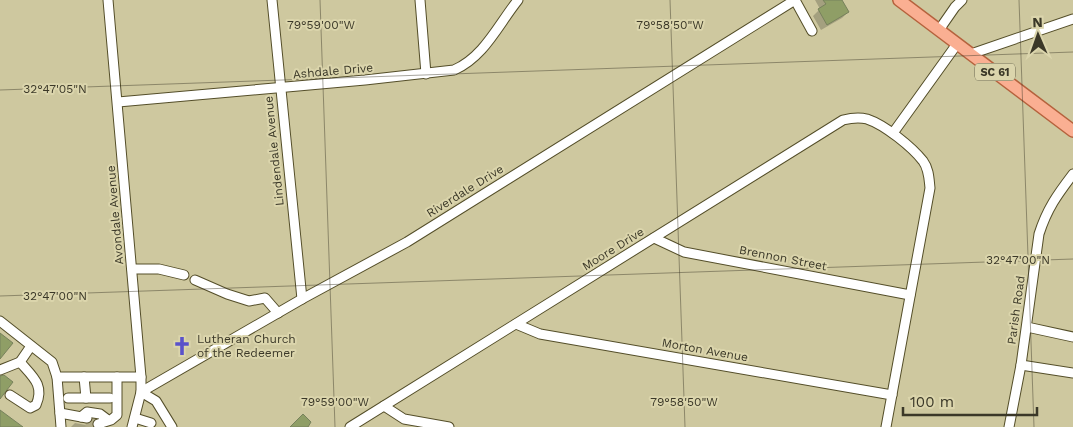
<svg xmlns="http://www.w3.org/2000/svg" width="1073" height="427" viewBox="0 0 1073 427" font-family="'Work Sans',sans-serif">
  <style>
    .shadow { fill: #0003 }
    .building { fill: #8f9e66; stroke: #77815c }
    .lines { fill: none; stroke-linecap: round; stroke-linejoin: round }
    .minor-tunnel { stroke: #b1ab87; stroke-width: 9; stroke-dasharray: 9 4.5; stroke-linecap: butt }
    .minor-casing { stroke: #544e29; stroke-width: 11 }
    .major-casing { stroke: #b5623d; stroke-width: 14 }
    .minor { stroke: #fff; stroke-width: 9 }
    .major { stroke: #faaf92; stroke-width: 11 }
    .ticks { fill: none; stroke: #3b3828; stroke-width: 1; stroke-opacity: 0.45 }
    .labels { text-anchor: middle; dominant-baseline: central; stroke-width: 4; stroke-linejoin: round; paint-order: stroke }
    .shield { fill: #dbd5ac; stroke: #6b6750; stroke-width: 1 }
    .shield-label { font-size: 11px; font-weight: bold; fill: #3b3828 }
    .street-label { font-size: 12px; fill: #3b3828; stroke: #dbd5ac }
    .poi-label { font-size: 12px; fill: #3b3828; stroke: #dbd5ac; text-anchor: start }
    .ticks-label { font-size: 12px; text-anchor: middle; fill: #3b3828; stroke: #dbd5ac; stroke-width: 4; stroke-linejoin: round; paint-order: stroke }
  </style>
  <rect width="100%" height="100%" fill="#cec89f"/>
  <g class="shadow">
    <path d="M815,0H841L848,12L842,18L821,30L813,16L820,9Z"/>
    <path d="M75,423L91,426L92,427H71Z"/>
  </g>
  <g class="building">
    <path d="M823,0H842L849,12L827,25L818,9L826,4Z"/>
    <path d="M0,333L13,343L0,359Z"/>
    <path d="M4,375L13,382L0,399V376Z"/>
    <path d="M0,410L23,427H0Z"/>
    <path d="M303,414L311,422L308,427H290Z"/>
  </g>
  <g class="lines">
    <path class="minor-tunnel" d="M86,422L98,424"/>
    <g class="minor-casing">
      <g id="minor">
        <path d="M108,0L141,377V392L132,427"/>
        <path d="M272,0L302,299"/>
        <path d="M420,0L426,74"/>
        <path d="M795,0L812,31"/>
        <path d="M939,30L955,7L962,0"/>
        <path d="M971,54L1073,19"/>
        <path d="M118,102L365,80L454,70C484,57 498,25 518,0"/>
        <path d="M893,133L957,44"/>
        <path d="M654,238L684,252L910,295"/>
        <path d="M132,269H159L184,275"/>
        <path d="M195,280L227,294L249,301L265,298L278,313"/>
        <path d="M0,321L52,362L57,377H141"/>
        <path d="M516,324L540,334L892,395"/>
        <path d="M1027,327L1073,337"/>
        <path d="M1021,365L1073,373"/>
        <path d="M0,370L20,362L31,346"/>
        <path d="M57,377L61,427"/>
        <path d="M10,395L30,408L36,405C45,385 32,376 20,362"/>
        <path d="M68,398H86L84,377"/>
        <path d="M86,398H110"/>
        <path d="M384,406L404,419L449,427"/>
        <path d="M60,413L87,418"/>
        <path d="M81,417L87,412L100,414L108,420"/>
        <path d="M135,418L151,423"/>
        <path d="M98,424L111,420L117,415V377"/>
        <path d="M172,427L156,401L141,392L302,299L407,242L795,0"/>
        <path d="M350,427L843,120C851,118 859,117 867,119C885,125 912,147 923,161C929,169 929,179 930,188L886,427"/>
        <path d="M1009,427L1021,365L1039,234C1047,209 1057,195 1073,174"/>
      </g>
    </g>
    <g class="major-casing">
      <path id="major" d="M899,0L1073,131"/>
    </g>
    <use href="#minor" class="minor"/>
    <use href="#major" class="major"/>
  </g>
  <path class="ticks" d="M320,0L335,427M670,0L685,427M1019,0L1034,427M0,90L1073,52M0,296L1073,259"/>
  <defs>
    <g id="church-bare" transform="scale(1.5)"><path d="M-1.2-6h2.4v3.5h3.3v2.4h-3.3V6h-2.4V-.1h-3.3v-2.4h3.3Z" fill="#5a52ca" stroke="#dbd5ac" stroke-width="2.5" paint-order="stroke"/></g>
  </defs>
  <g fill-rule="evenodd">
    <use href="#church-bare" x="182" y="346"/>
  </g>
  <g class="labels">
    <rect class="shield" x="975" y="63.5" width="40" height="17" rx="4"/>
    <g class="shield-label">
      <text x="995" y="72">SC 61</text>
    </g>
    <g class="street-label">
      <text transform="translate(333 71) rotate(-5)">Ashdale Drive</text>
      <text transform="translate(274 151) rotate(-96)">Lindendale Avenue</text>
      <text transform="translate(465 191) rotate(-32)">Riverdale Drive</text>
      <text transform="translate(115 215) rotate(-95)">Avondale Avenue</text>
      <text transform="translate(613 249) rotate(-32)">Moore Drive</text>
      <text transform="translate(783 258) rotate(11)">Brennon Street</text>
      <text transform="translate(1016 310) rotate(-82)">Parish Road</text>
      <text transform="translate(705 350) rotate(10)">Morton Avenue</text>
    </g>
    <g class="poi-label">
      <text x="197" y="339">Lutheran Church<tspan x="197" dy="14">of the Redeemer</tspan></text>
    </g>
  </g>
  <g class="ticks-label">
    <text x="321" y="29">79°59'00"W</text>
    <text x="670" y="29">79°58'50"W</text>
    <text x="55" y="93">32°47'05"N</text>
    <text x="1018" y="264">32°47'00"N</text>
    <text x="55" y="300">32°47'00"N</text>
    <text x="335" y="406">79°59'00"W</text>
    <text x="684" y="406">79°58'50"W</text>
  </g>
  <g transform="translate(1038 35) rotate(358)" stroke="#dbd5ac" stroke-width="4" paint-order="stroke">
  <path d="M0-4L9 19L0 12L-9 19Z" fill="#3b3828"/>
  <text y="-8" font-size="14" font-weight="bold" text-anchor="middle" fill="#3b3828">N</text>
  </g>
  <path d="M903 407v8h134v-8" fill="none" stroke="#3b3828" stroke-width="2.5"/>
  <text x="910" y="407" font-size="15" fill="#3b3828" stroke="#dbd5ac" stroke-width="4" paint-order="stroke">100 m</text>
</svg>
